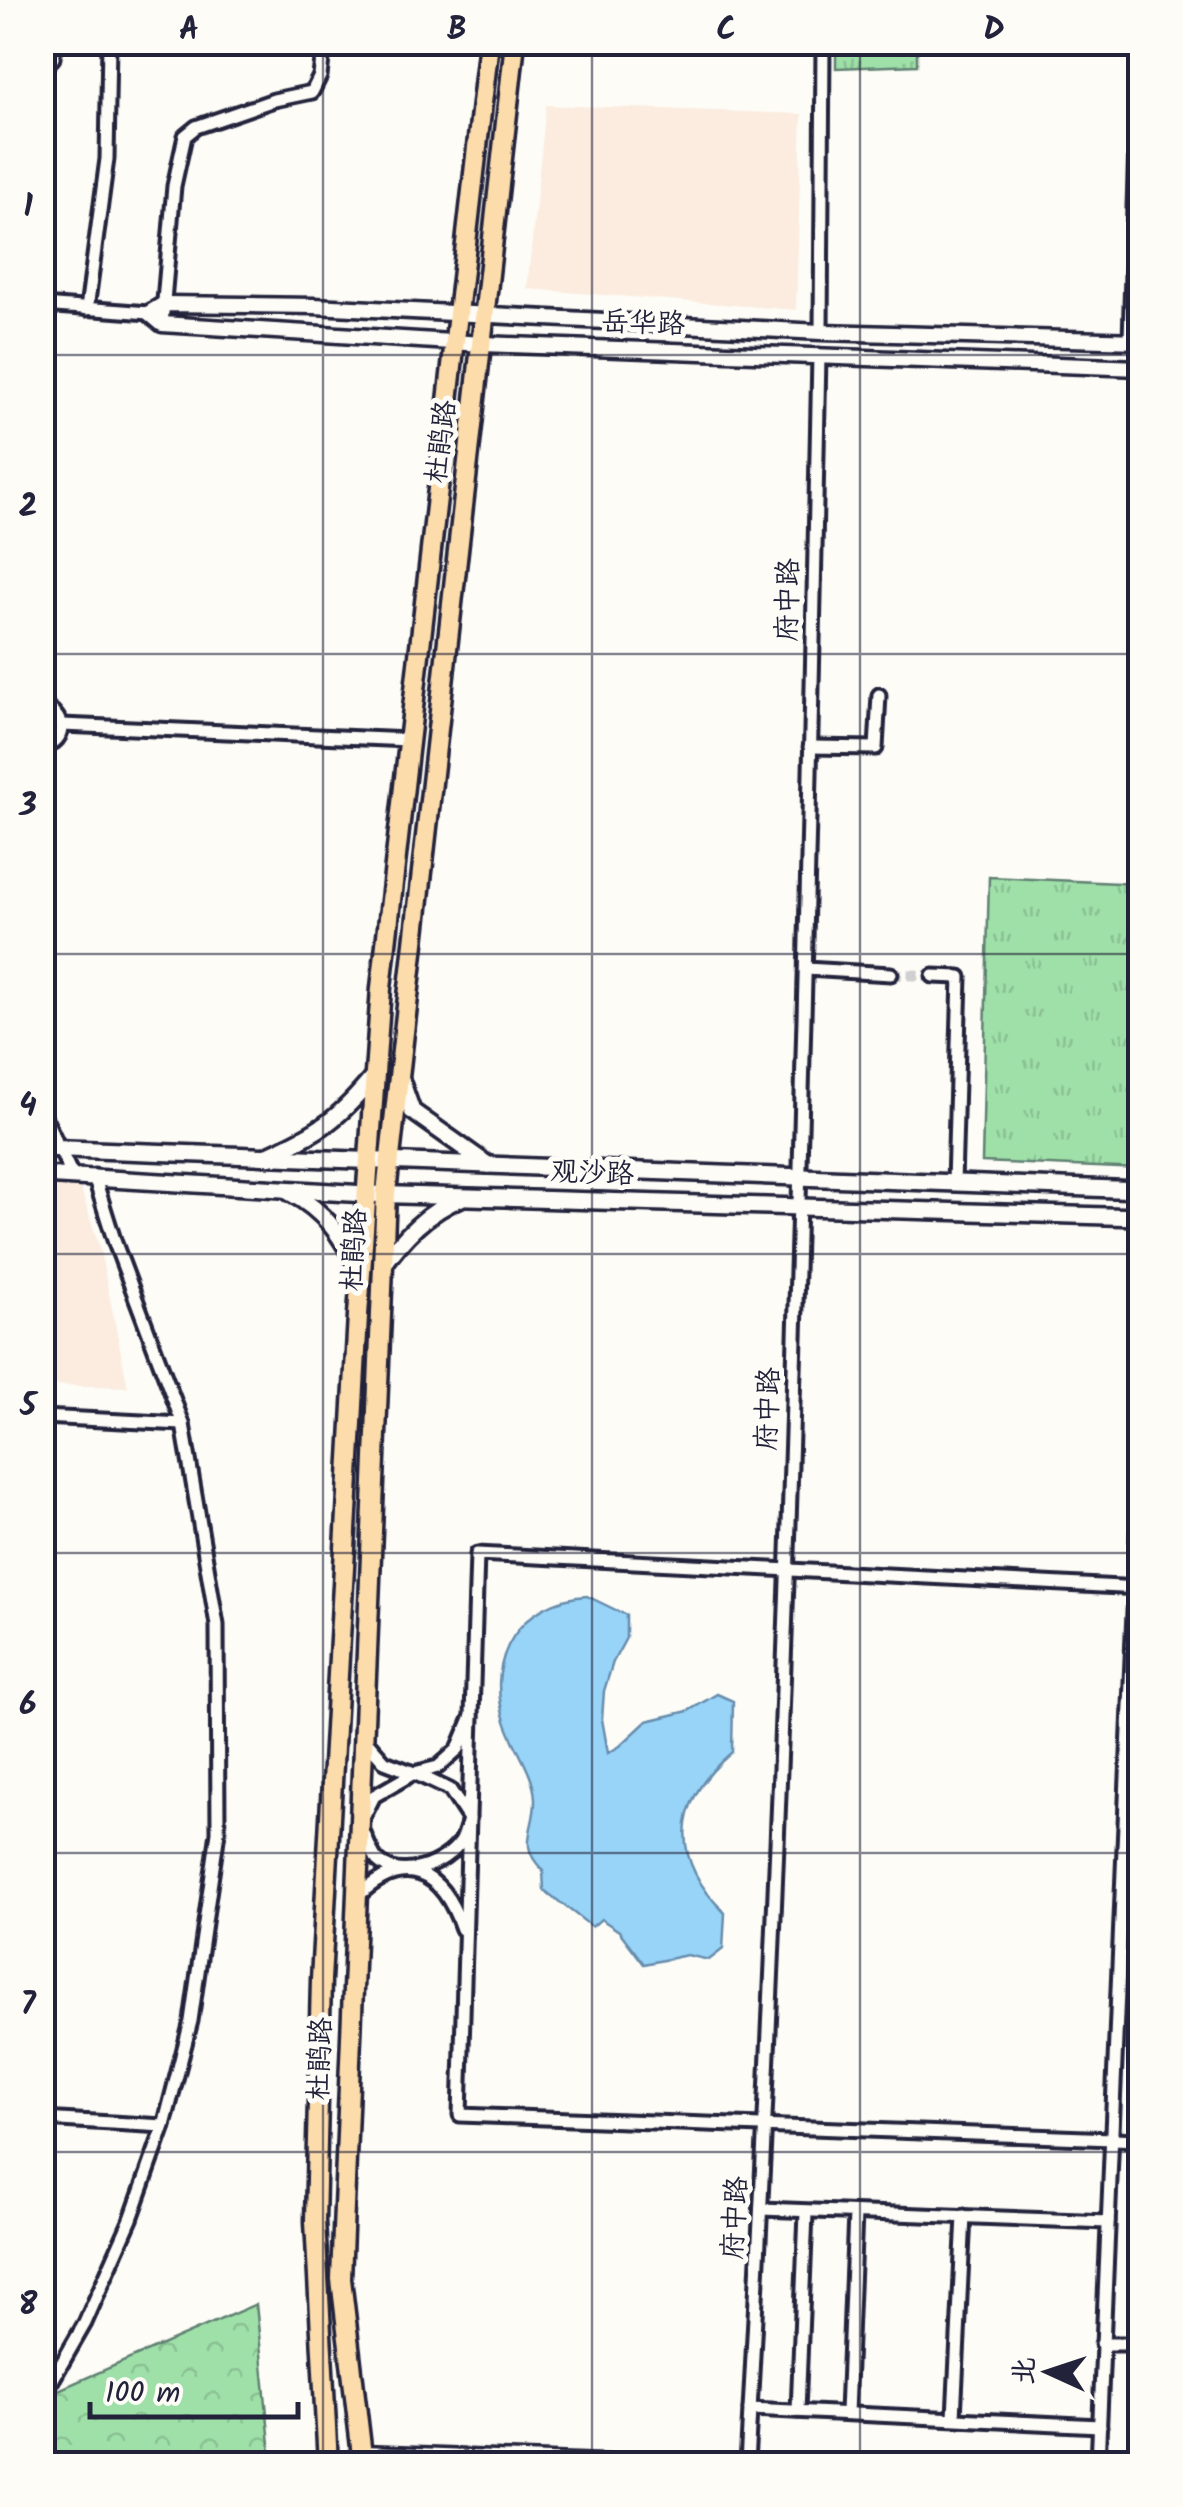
<svg xmlns="http://www.w3.org/2000/svg" width="1183" height="2507" viewBox="0 0 1183 2507" font-family="Kalam,'LXGW WenKai TC',sans-serif">
  <style>
    .built { fill: #fbecdf }
    .grass { fill: url(#grass-tufts); stroke: #608172; stroke-width: 2.5 }
    .forest { fill: url(#forest-crowns); stroke: #608172; stroke-width: 2.5 }
    .water { fill: #97d4f8; stroke: #688dac; stroke-width: 2.5 }
    .lines { fill: none; stroke-linecap: round; stroke-linejoin: round }
    .minor-tunnel { stroke: #d1d0d1; stroke-width: 11; stroke-dasharray: 11 5.5; stroke-linecap: butt }
    .minor-casing { stroke: #22223b; stroke-width: 19 }
    .tertiary-casing { stroke: #22223b; stroke-width: 21 }
    .secondary-casing { stroke: #22223b; stroke-width: 22 }
    .primary-casing { stroke: #22223b; stroke-width: 25 }
    .minor { stroke: #fdfcf7; stroke-width: 11 }
    .tertiary { stroke: #fdfcf7; stroke-width: 14 }
    .secondary { stroke: #fdfcf7; stroke-width: 15 }
    .primary { stroke: #fddcac; stroke-width: 18 }
    .grid { fill: none; stroke: #22223b; stroke-width: 2.5; stroke-opacity: 0.55 }
    .labels { text-anchor: middle; dominant-baseline: central; stroke-width: 10; stroke-linejoin: round; paint-order: stroke }
    .street-label { font-size: 28px; fill: #22223b; stroke: #fdfcf7 }
    .neatline { fill: none; stroke: #22223b; stroke-width: 4 }
    .grid-label { font-size: 32px; text-anchor: middle; font-weight: bold; fill: #22223b }
  </style>
  <defs>
    <pattern id="grass-tufts" width="24" height="20" patternUnits="userSpaceOnUse" patternTransform="scale(2.5)"><rect width="24" height="20" fill="#9fe0a9"/><path d="M3 7l-1-3M5 7V3M7 7l1-3M15 17l-1-3M17 17v-4M19 17l1-3" fill="none" stroke="#89c092"/></pattern>
    <pattern id="forest-crowns" width="20" height="18" patternUnits="userSpaceOnUse" patternTransform="scale(2.5)"><rect width="20" height="18" fill="#9fe0a9"/><path d="M2 6a3 3 0 1 1 6 0M12 15a3 3 0 1 1 6 0" fill="none" stroke="#89c092"/></pattern>
  </defs>
  <rect width="100%" height="100%" fill="#fdfcf7"/>
  <filter id="ink" filterUnits="userSpaceOnUse"><feTurbulence type="fractalNoise" baseFrequency=".01" numOctaves="2"/><feDisplacementMap in="SourceGraphic" scale="20" xChannelSelector="R" yChannelSelector="G"/><feConvolveMatrix kernelMatrix="1 2 1 2 8 2 1 2 1" color-interpolation-filters="sRGB"/></filter>
  <g filter="url(#ink)">
    <g class="built">
      <path d="M546,105L802,114L796,310L527,289Z"/>
      <path d="M42,1132L81,1190L99,1245L128,1387L43,1385Z"/>
    </g>
    <g class="grass">
      <path d="M836,43H917V65L836,68Z"/>
      <path d="M989,877L1140,884V1169L982,1162Z"/>
      <path d="M1135,1992H1140V2099L1130,2084Z"/>
    </g>
    <path class="forest" d="M256,2304L272,2464H43L42,2397Z"/>
    <path class="water" d="M587,1596L626,1615V1638L613,1662L604,1691L602,1719L608,1753L620,1746L647,1721L688,1711L717,1694L733,1701L732,1752C672,1803 670,1858 725,1913L723,1949L709,1960L687,1955L644,1964L619,1931L601,1919L592,1927L544,1890L543,1870C516,1845 536,1829 535,1799C534,1772 513,1747 505,1721C484,1658 521,1600 587,1596Z"/>
    <g class="lines">
      <path class="minor-tunnel" d="M891,974L933,976"/>
      <g class="minor-casing">
        <g id="minor">
          <path d="M42,69L53,58L54,42"/>
          <path d="M42,305L149,313"/>
          <path d="M87,309L107,159L109,42"/>
          <path d="M162,324L174,186L185,136L196,127L274,100L312,92L320,76L324,42"/>
          <path d="M821,332L823,42"/>
          <path d="M1130,340L1139,42"/>
          <path d="M42,705C64,714 70,741 42,747"/>
          <path d="M62,725L409,740"/>
          <path d="M810,747L876,748L879,695"/>
          <path d="M806,969L891,974"/>
          <path d="M933,976L960,977L954,1183"/>
          <path d="M42,1112L72,1175"/>
          <path d="M42,1417L183,1424"/>
          <path d="M472,1716L460,2115L1140,2140"/>
          <path d="M362,1736L385,1762L414,1773L438,1767L458,1749L472,1716L477,1554L1140,1588"/>
          <path d="M414,1773L450,1790L469,1819C467,1826 465,1835 461,1841C445,1864 401,1883 377,1860C370,1852 365,1835 360,1824L374,1796Z"/>
          <path d="M356,1898C404,1851 442,1870 462,1929"/>
          <path d="M42,2119L164,2126"/>
          <path d="M761,2209L1108,2222"/>
          <path d="M1102,2344H1140"/>
          <path d="M42,2398L85,2323L131,2219L164,2126L191,2021L218,1832L217,1625L183,1424L115,1243L94,1176"/>
          <path d="M750,2409L1100,2426"/>
          <path d="M798,2411L806,2213"/>
          <path d="M847,2413L855,2214"/>
          <path d="M954,2417L964,2216"/>
          <path d="M747,2464C787,1762 805,1058 819,355"/>
          <path d="M1098,2464L1140,1469"/>
        </g>
      </g>
      <g class="tertiary-casing">
        <g id="tertiary">
          <path d="M1140,341L821,332L314,306L164,304L149,313L162,324L483,344L1140,368"/>
          <path d="M362,2454L630,2464"/>
        </g>
      </g>
      <g class="secondary-casing">
        <g id="secondary">
          <path d="M401,1080L412,1111L488,1165"/>
          <path d="M42,1148L1140,1190"/>
          <path d="M268,1155C320,1132 339,1119 375,1075"/>
          <path d="M42,1175L366,1194L1140,1217"/>
          <path d="M289,1192C327,1212 342,1237 361,1274"/>
          <path d="M382,1267C403,1237 427,1212 461,1198"/>
        </g>
      </g>
      <g class="primary-casing">
        <g id="primary">
          <path d="M328,2464L315,2221L321,1980L358,1315L381,988L489,42"/>
          <path d="M363,2464L341,2279L386,1193L515,42"/>
        </g>
      </g>
      <use href="#minor" class="minor"/>
      <use href="#tertiary" class="tertiary"/>
      <use href="#secondary" class="secondary"/>
      <use href="#primary" class="primary"/>
    </g>
  </g>
  <path class="grid" d="M323,42V2464M592,42V2464M860,42V2464M42,355H1140M42,654H1140M42,954H1140M42,1254H1140M42,1553H1140M42,1853H1140M42,2152H1140"/>
  <g class="labels">
    <g class="street-label">
      <text transform="translate(643 324) rotate(2)">岳华路</text>
      <text transform="translate(442 442) rotate(-83)">杜鹃路</text>
      <text transform="translate(789 600) rotate(-89)">府中路</text>
      <text transform="translate(592 1174) rotate(2)">观沙路</text>
      <text transform="translate(355 1250) rotate(-87)">杜鹃路</text>
      <text transform="translate(769 1409) rotate(-88)">府中路</text>
      <text transform="translate(321 2059) rotate(-88)">杜鹃路</text>
      <text transform="translate(736 2218) rotate(-87)">府中路</text>
    </g>
  </g>
  <rect width="1183" height="2507" fill="none" stroke="#fdfcf7" stroke-width="110"/>
  <g transform="translate(1048 2372) rotate(273)" stroke="#fdfcf7" stroke-width="8" paint-order="stroke">
  <path d="M0-8L18 38L0 25L-18 38Z" fill="#22223b"/>
  <text y="-15" font-size="28" font-weight="bold" text-anchor="middle" fill="#22223b">北</text>
  </g>
  <path d="M90 2402v15h208v-15" fill="none" stroke="#22223b" stroke-width="5"/>
  <text x="105" y="2402" font-size="30" fill="#22223b" stroke="#fdfcf7" stroke-width="8" paint-order="stroke">100 m</text>
  <rect x="55" y="55" width="1073" height="2397" class="neatline"/>
  <g class="grid-label">
    <text x="189" y="39">A</text>
    <text x="457" y="39">B</text>
    <text x="726" y="39">C</text>
    <text x="994" y="39">D</text>
    <text x="28" y="216">1</text>
    <text x="28" y="516">2</text>
    <text x="28" y="815">3</text>
    <text x="28" y="1115">4</text>
    <text x="28" y="1415">5</text>
    <text x="28" y="1714">6</text>
    <text x="28" y="2014">7</text>
    <text x="28" y="2314">8</text>
  </g>
</svg>
